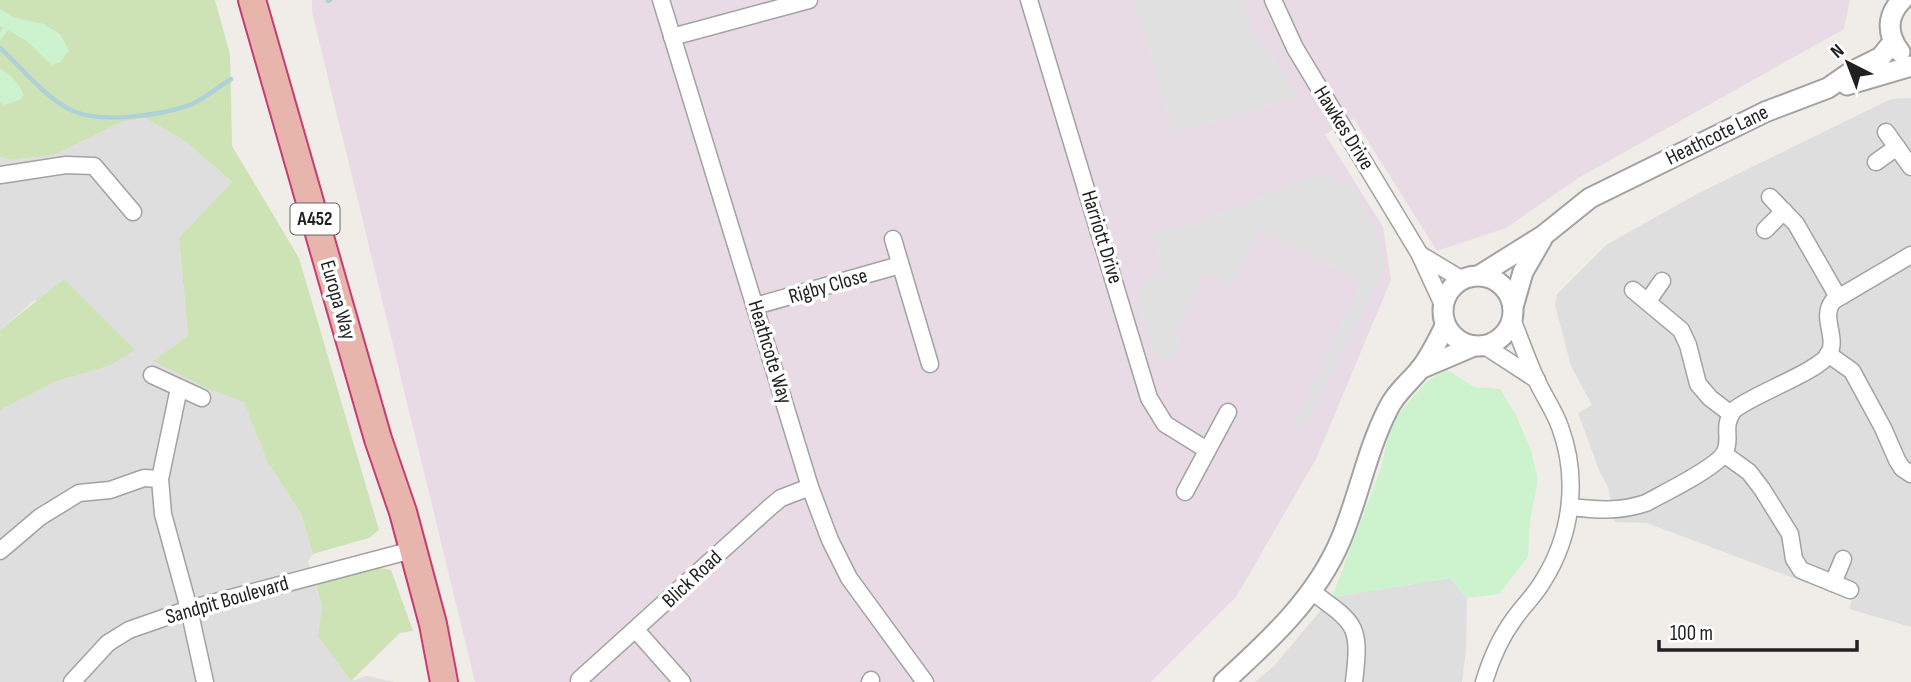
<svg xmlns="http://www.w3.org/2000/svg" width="1911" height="682" viewBox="0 0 1911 682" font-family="'Sofia Sans Condensed',sans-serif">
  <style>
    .residential { fill: #dfdede }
    .industrial { fill: #e8dbe6 }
    .grass { fill: #cee3b5 }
    .park { fill: #ccf3cd }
    .parking { fill: #e1e1e1 }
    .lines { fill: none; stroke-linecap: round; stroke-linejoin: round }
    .stream { stroke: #afd1d8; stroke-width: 4.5 }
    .minor-casing { stroke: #a2a2a2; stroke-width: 19 }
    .tertiary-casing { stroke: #a2a2a2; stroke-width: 23 }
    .trunk-casing { stroke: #c63d74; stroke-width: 30 }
    .minor { stroke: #fff; stroke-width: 16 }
    .tertiary { stroke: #fff; stroke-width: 19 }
    .trunk { stroke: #e7b5ab; stroke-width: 26 }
    .labels { text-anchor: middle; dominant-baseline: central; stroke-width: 7; stroke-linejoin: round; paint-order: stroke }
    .shield { fill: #fff; stroke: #646464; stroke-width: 2 }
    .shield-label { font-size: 19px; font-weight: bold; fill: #212121 }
    .street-label { font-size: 21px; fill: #212121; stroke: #fff }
  </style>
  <rect width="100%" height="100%" fill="#f0ede8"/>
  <g class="residential">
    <path d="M1911,98V627L1849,609L1852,600L1647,523L1615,522L1608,487L1599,470L1578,413L1592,405L1571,366L1555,305L1557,294L1606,245L1697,194L1891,99Z"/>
    <path d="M145,118L185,141L233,183L179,238L188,336L154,361L204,387L244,401L268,463L301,514L313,554L308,561L322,607L319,636L351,681L367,676L394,682H0V410L57,381L109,366L35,300L0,330V157L11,160L54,155L122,122Z"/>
    <path d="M1450,578L1467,598L1466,650L1462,682H1255L1274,666L1332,597Z"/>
  </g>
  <path class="industrial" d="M312,0H1850L1844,29L1580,177L1506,228L1437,251L1354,119L1325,134L1383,227L1391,280L1316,459L1236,597L1151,682H475L312,12Z"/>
  <g class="grass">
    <path d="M0,0H215L230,54L232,146L299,258L379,530L369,538L313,554L301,514L268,463L244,402L204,387L153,361L188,336L179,238L232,182L185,141L145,118L122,122L54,155L11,160L0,157Z"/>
    <path d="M64,279L135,350L109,366L57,381L0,410V330Z"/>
    <path d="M379,568L391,570L413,631L400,633L351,681L318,636L322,607L315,582Z"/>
  </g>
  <g class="park">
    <path d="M0,9L15,18L44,24L60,34L69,51L60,62L51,65L27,41L8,30L0,41V33L3,28L0,26Z"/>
    <path d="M0,69C11,74 20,85 24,95L20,100L4,105L0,102Z"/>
    <path d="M1446,369L1474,387L1500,389L1516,415L1531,450L1538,480L1530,520L1528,557L1499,594L1467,598L1450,578L1332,597L1380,471L1392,422L1425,383Z"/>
  </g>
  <g class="parking">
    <path d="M1134,0H1243L1251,27L1299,97L1174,133Z"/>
    <path d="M1317,174L1318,177L1327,174L1343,186L1351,183L1380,240L1384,271L1302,430L1293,424L1363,282L1259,231L1231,285L1205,273L1173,337L1181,341L1169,361L1152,351L1136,297L1147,281L1165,277L1153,234L1202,221Z"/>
  </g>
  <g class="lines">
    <g class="stream">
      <path d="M328,1L330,0"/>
      <path d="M0,48C23,69 44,97 73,111C102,124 161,115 190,105C204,99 218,87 231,79"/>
    </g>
    <g class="minor-casing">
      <g id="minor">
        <path d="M661,0L810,487L830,540L849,578L925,682"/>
        <path d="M1029,0L1149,398L1165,424L1207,450"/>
        <path d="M1273,0L1295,48L1419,253L1443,305"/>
        <path d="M672,37L809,0"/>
        <path d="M1886,132L1911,167"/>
        <path d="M1876,162L1897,147"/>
        <path d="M0,175L66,165L94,166L133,212"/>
        <path d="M1770,197L1796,224L1838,297"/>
        <path d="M1765,230L1784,211"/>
        <path d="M893,239L930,364"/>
        <path d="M1421,255L1461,279"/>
        <path d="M1633,290L1681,330L1688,345L1698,384L1710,398L1731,414"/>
        <path d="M1648,301L1662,281"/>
        <path d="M755,306L900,265"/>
        <path d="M1485,346L1537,380"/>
        <path d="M1828,354L1852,371L1883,428L1897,460L1902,468L1911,474"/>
        <path d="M152,375L202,398"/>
        <path d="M179,388L160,479L163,514L189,609L205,682"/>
        <path d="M1724,454L1749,472L1762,489L1790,534L1794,559L1801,570L1850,590"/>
        <path d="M1185,492L1228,412"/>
        <path d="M1570,507C1597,510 1619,512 1646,503C1662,494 1718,467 1725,452C1732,437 1721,427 1734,410C1753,394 1818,372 1829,354C1838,336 1820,318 1833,301L1911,255"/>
        <path d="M0,551L40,517L79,493L110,490L144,478L160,479"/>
        <path d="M1833,583L1843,559"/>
        <path d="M1311,591C1356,624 1361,624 1354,682"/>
        <path d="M636,630L682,682"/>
        <path d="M579,680L769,508L781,498L810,487"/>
        <path d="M72,682L108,643L129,630L189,609L401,553"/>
        <path d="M870,682L871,680"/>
        <path d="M1484,682C1491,659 1500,638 1514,619C1523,606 1535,595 1543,581C1572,535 1579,478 1560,427C1554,410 1543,395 1536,379C1527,359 1520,339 1512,319"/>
      </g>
    </g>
    <g class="tertiary-casing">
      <g id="tertiary">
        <path d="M1900,52C1887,35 1886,16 1902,0"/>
        <path d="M1847,85L1911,66"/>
        <path d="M1480,275L1544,235L1590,198L1765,112L1828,88L1851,72L1881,57L1893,42"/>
        <circle cx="1478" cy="311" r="35"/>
        <path d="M1513,307L1523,272L1542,239"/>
        <path d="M1420,369L1474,346"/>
        <path d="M1224,682C1269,641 1317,597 1341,539C1359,496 1367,450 1388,409C1396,392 1410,382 1421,368C1431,355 1438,340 1445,326"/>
      </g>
    </g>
    <g class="trunk-casing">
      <path id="trunk" d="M252,0L378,439L403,512L433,624L444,682"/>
    </g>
    <use href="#minor" class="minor"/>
    <use href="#tertiary" class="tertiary"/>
    <use href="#trunk" class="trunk"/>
  </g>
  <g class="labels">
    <rect class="shield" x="290.5" y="203.5" width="49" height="31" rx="5"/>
    <g class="shield-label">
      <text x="315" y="219">A452</text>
    </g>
    <g class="street-label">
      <text transform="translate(1344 128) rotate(58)">Hawkes Drive</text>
      <text transform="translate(1717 135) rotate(-26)">Heathcote Lane</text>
      <text transform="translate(1102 237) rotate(73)">Harriott Drive</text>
      <text transform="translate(828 286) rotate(-16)">Rigby Close</text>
      <text transform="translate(338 300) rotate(74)">Europa Way</text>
      <text transform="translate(770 352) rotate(73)">Heathcote Way</text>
      <text transform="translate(692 579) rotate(-43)">Blick Road</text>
      <text transform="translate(227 600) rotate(-16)">Sandpit Boulevard</text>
    </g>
  </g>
  <g transform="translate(1848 63) rotate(318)" stroke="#ffffff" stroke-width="5" paint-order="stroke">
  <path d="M0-5L12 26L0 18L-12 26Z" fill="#212121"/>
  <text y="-10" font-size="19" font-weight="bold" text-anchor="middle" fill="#212121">N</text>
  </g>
  <path d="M1659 640v10h198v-10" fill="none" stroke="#212121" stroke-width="3.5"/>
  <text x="1670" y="640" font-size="21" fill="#212121" stroke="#ffffff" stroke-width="5" paint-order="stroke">100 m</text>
</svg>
